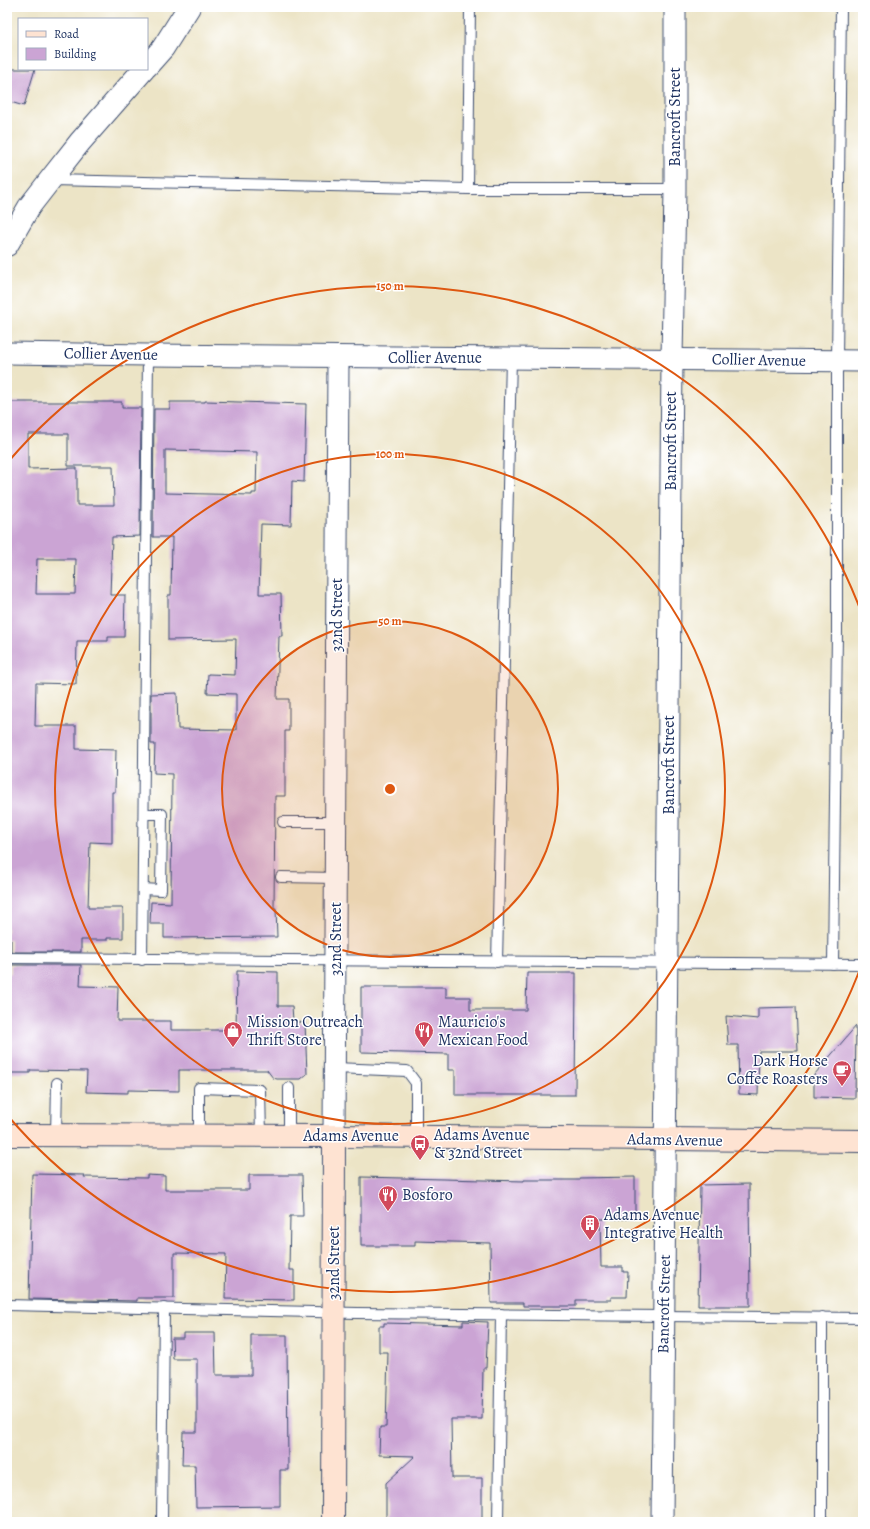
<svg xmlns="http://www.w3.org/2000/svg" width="870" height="1529" viewBox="0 0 870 1529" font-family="Alegreya,serif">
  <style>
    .building { fill: #cba4d4; fill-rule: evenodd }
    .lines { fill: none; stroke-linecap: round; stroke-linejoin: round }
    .service-casing { stroke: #3a4a6e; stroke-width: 12 }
    .minor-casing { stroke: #3a4a6e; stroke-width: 23 }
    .tertiary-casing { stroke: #3a4a6e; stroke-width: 24 }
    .secondary-casing { stroke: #3a4a6e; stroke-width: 24 }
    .service { stroke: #fff; stroke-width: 10 }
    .minor { stroke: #fff; stroke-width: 21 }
    .tertiary { stroke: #fff; stroke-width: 22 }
    .secondary { stroke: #fee3d2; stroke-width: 22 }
    .ring { fill: none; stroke: #de5710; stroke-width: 2 }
    .labels { text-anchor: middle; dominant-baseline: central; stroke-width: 3; stroke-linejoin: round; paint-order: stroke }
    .street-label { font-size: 16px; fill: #1b2f5e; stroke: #fff }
    .poi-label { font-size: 16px; fill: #1b2f5e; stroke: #fff; text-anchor: start }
    .centre { fill: #de5710; stroke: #fff; stroke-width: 2 }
    .ring-label { font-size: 12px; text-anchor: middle; font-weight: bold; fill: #de5710; stroke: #fff; stroke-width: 3; stroke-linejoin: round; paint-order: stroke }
  </style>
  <rect width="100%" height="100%" fill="#fff"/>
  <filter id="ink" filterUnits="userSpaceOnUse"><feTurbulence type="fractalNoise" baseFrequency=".025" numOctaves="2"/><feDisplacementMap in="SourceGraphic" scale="8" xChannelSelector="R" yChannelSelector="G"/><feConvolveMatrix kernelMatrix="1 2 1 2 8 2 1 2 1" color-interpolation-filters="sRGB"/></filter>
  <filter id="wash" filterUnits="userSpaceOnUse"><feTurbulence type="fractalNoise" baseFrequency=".012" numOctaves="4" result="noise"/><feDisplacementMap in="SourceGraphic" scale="16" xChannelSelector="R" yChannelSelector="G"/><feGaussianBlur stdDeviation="0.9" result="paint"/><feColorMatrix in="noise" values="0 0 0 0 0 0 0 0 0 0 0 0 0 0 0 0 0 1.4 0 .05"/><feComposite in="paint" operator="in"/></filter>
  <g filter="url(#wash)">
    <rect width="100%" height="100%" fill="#ece4c6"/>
    <g id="blocks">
      <g class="building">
        <path d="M7,69H35L24,106L7,101Z"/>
        <path d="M205,401L306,404L304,482L292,481L291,525L261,524L259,594H281L282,636H279L277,699H289V731H285V796H275L274,908H276L277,937L164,938V924H150L151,902L171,903L172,774L154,773L155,744H151V694L177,693L178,729L236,730V694L207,693L208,674L235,675L236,639L168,640V595H171L172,537H153L154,409H170V402H205ZM165,450L257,452L256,493H252V495L165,493Z"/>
        <path d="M7,402H122V408H141L140,536L112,537L110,595H125L124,637H108V641H77L76,684L36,683L35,726H76V749L116,750L115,792H112V843L90,842L88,908H123V938H107V940H81V952H11V940H7ZM28,434H68V466H113L114,505H77V468L28,469ZM37,559H76L75,594H36Z"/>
        <path d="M11,965H81L80,986L118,987L117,1021H171V1030H236L237,971L278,972V1006H292L293,1021L305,1023L307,1074L301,1079H277L273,1078L267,1070H179V1091L128,1090V1093L86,1092L87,1071L30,1070V1073H7V974H11Z"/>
        <path d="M527,973H576L575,1095H455V1070H448V1054L361,1052V987H446V997H470V1010H526Z"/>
        <path d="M796,1007L798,1051H759L758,1095L739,1094L738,1045H728L726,1016L758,1019V1008Z"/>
        <path d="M856,1026L855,1098L814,1097V1075Z"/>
        <path d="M32,1174L85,1175L84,1177L147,1178V1175L165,1176V1190H249V1175H302L303,1216H290L289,1270H294V1300L225,1299L226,1254L174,1253V1298H137V1301L29,1299Z"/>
        <path d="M361,1177L524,1181V1180H579V1178L635,1177V1219H600L601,1267H623V1272H628L627,1297H611V1300H576V1306H523V1303H491L490,1243L415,1241V1246H361Z"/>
        <path d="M749,1184L750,1306H698L700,1185Z"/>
        <path d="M463,1321L488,1322L486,1368H483L482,1419H451L452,1478H482V1522L386,1521V1483L415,1456L379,1455L380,1427H386L388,1352H379V1326H384V1323L463,1325Z"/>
        <path d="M183,1333H215L216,1375H251V1335H287L288,1470H280V1506L196,1507L195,1465H182L183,1432H197V1359H173L172,1338H183Z"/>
      </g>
    </g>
  </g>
  <g filter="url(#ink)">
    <use href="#blocks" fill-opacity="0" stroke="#3a4a6e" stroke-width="1"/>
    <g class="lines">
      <g class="service-casing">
        <g id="service">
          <path d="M50,180L468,189H675"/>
          <path d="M468,189L470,7"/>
          <path d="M283,822H337"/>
          <path d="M281,877L336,878"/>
          <path d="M143,889L161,890L162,814H144"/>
          <path d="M7,958L863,964"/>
          <path d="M142,960L148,355"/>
          <path d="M497,962L511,358"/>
          <path d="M833,964L837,632V361L841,7"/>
          <path d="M335,1068L407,1071L416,1083V1137"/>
          <path d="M289,1088V1136"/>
          <path d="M56,1135L57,1083"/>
          <path d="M199,1135V1088L260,1090L261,1136"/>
          <path d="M7,1305L357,1313L863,1318"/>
          <path d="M822,1317V1522"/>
          <path d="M162,1522L164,1308"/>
          <path d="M498,1522L501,1314"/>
        </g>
      </g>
      <g class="minor-casing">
        <g id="minor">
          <path d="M7,353L148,355L863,361"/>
          <path d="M334,1136L338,357"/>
          <path d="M662,1522L672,359L675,189V7"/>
        </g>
      </g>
      <g class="tertiary-casing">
        <g id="tertiary">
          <path d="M147,66L163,48L189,7"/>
          <path d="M7,245L29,207L50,180L80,142L144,69"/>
        </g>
      </g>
      <g class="secondary-casing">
        <g id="secondary">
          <path d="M7,1135L334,1136L863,1141"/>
          <path d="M333,1522L334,1136"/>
        </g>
      </g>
      <use href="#service" class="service"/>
      <use href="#minor" class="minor"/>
      <use href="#tertiary" class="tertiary"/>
      <use href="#secondary" class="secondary"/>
    </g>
  </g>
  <circle cx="390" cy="789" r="168" fill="#de5710" fill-opacity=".12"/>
  <g class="ring">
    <circle cx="390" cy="789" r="168"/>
    <circle cx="390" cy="789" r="335"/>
    <path d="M863 961A503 503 0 0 1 8 1116M8 462A503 503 0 0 1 863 617"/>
  </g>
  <defs>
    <g id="shop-pin" transform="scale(1)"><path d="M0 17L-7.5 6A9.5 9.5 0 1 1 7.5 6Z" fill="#d1495b" stroke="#fff"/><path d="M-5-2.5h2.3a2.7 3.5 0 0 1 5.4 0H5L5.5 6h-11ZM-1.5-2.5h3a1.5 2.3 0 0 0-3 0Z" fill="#fff"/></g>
    <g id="restaurant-pin" transform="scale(1)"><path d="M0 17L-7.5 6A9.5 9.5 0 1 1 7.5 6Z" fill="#d1495b" stroke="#fff"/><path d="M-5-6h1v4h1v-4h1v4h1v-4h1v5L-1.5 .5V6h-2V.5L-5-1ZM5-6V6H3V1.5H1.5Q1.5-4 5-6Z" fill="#fff"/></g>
    <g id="cafe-pin" transform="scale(1)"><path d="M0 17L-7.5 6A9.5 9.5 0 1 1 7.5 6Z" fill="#d1495b" stroke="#fff"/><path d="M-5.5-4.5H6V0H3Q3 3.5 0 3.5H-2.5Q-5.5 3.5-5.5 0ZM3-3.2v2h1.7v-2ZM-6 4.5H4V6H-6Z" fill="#fff"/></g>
    <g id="bus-pin" transform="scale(1)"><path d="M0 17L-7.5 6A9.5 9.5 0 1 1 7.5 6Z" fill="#d1495b" stroke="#fff"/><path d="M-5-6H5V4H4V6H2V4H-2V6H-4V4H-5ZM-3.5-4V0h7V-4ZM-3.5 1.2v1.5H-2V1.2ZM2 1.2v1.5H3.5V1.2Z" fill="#fff"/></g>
    <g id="building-pin" transform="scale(1)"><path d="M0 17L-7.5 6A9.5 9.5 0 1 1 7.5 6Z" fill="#d1495b" stroke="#fff"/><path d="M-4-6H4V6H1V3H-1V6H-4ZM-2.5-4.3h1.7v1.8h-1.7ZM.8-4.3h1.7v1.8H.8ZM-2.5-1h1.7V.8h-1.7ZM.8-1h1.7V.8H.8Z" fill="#fff"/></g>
  </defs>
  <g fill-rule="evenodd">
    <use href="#shop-pin" x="233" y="1031"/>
    <use href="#restaurant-pin" x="424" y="1031"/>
    <use href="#cafe-pin" x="842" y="1070"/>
    <use href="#bus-pin" x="420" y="1144"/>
    <use href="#restaurant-pin" x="388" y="1195"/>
    <use href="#building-pin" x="590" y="1224"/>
  </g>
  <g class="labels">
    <g class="street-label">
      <text transform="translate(675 117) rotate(-90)">Bancroft Street</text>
      <text transform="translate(111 354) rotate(1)">Collier Avenue</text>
      <text x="435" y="358">Collier Avenue</text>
      <text transform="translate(759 360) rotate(1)">Collier Avenue</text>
      <text transform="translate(671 441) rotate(-90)">Bancroft Street</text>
      <text transform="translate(337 615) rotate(-90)">32nd Street</text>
      <text transform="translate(669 765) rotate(-90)">Bancroft Street</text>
      <text transform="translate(336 939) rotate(-90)">32nd Street</text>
      <text x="351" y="1136">Adams Avenue</text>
      <text transform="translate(675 1140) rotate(1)">Adams Avenue</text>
      <text transform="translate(334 1263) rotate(-90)">32nd Street</text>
      <text transform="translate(664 1304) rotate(-89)">Bancroft Street</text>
    </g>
    <g class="poi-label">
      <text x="247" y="1022">Mission Outreach<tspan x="247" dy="18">Thrift Store</tspan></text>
      <text x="438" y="1022">Mauricio's<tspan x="438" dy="18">Mexican Food</tspan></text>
      <text x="828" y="1061" text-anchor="end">Dark Horse<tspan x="828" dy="18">Coffee Roasters</tspan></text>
      <text x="434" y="1135">Adams Avenue<tspan x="434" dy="18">&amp; 32nd Street</tspan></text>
      <text x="402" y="1195">Bosforo</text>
      <text x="604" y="1215">Adams Avenue<tspan x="604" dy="18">Integrative Health</tspan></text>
    </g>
  </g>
  <circle cx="390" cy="789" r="6" class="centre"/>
  <g class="ring-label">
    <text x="390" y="290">150 m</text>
    <text x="390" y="458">100 m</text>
    <text x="390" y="625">50 m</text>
  </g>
  <rect width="870" height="1529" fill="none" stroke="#fff" stroke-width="24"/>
  <rect x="18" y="18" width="130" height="52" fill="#ffffff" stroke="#a4acbf"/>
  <rect x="26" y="31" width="20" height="6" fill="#fee3d2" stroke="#a4acbf"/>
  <text x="54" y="38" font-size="12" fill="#1b2f5e">Road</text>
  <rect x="26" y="48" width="20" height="12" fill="#cba4d4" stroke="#a4acbf"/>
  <text x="54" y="58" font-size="12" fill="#1b2f5e">Building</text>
</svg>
